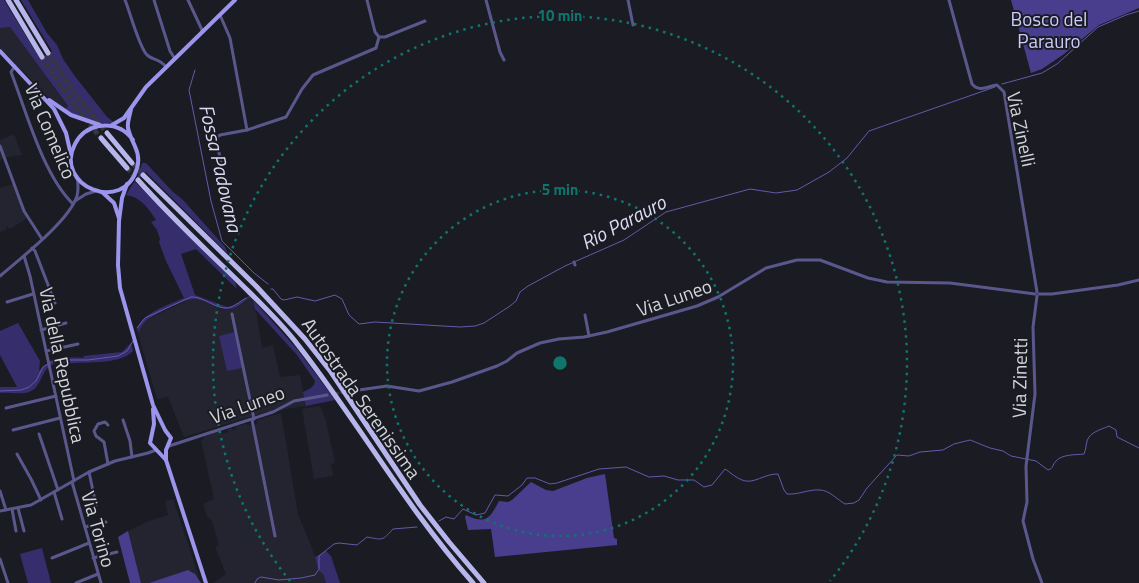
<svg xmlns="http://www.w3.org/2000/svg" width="1139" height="583" viewBox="0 0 1139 583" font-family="'Titillium Web',sans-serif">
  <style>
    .built { fill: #242431 }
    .green { fill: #362e6c }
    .forest { fill: #493e8e }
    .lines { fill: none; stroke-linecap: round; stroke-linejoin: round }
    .stream { stroke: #625aad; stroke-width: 1 }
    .minor-tunnel { stroke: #37373e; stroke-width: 3; stroke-dasharray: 3 1.5; stroke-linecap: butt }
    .highway-tunnel { stroke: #37373e; stroke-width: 5; stroke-dasharray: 5 2.5; stroke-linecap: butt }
    .minor { stroke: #5a578c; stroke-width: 3 }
    .major { stroke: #9b95ee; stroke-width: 4 }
    .highway { stroke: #b7b6ec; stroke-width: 5 }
    .ring { fill: none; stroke: #0f766e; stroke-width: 2.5; stroke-dasharray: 2.5 5 }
    .labels { text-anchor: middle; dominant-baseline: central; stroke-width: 4; stroke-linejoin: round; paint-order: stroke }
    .park-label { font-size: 19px; fill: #cdccfa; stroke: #1b1b23 }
    .street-label { font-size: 19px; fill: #d3d4d9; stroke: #1b1b23 }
    .water-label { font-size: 20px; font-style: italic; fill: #dadbf2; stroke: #1b1b23 }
    .centre { fill: #0f766e; stroke: #1b1b23; stroke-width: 2.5 }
    .ring-label { font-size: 15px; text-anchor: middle; font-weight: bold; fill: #0f766e; stroke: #1b1b23; stroke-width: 4; stroke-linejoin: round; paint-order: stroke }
  </style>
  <rect width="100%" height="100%" fill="#1b1b23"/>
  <g class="built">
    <path d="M10,27L68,107L65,110L50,99L0,48V28Z"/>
    <path d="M14,134L22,155L8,157L0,160V140Z"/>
    <path d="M14,184L29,217L10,229L7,226L6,230L0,232V188Z"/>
    <path d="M250,297L253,300L257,316L262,348L273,345L280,377L300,375L306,406L266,412L184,437L168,397L157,399L138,334L143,324L148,319L190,299H199L220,309L229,310L240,306Z"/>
    <path d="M320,406L326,421L335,463L331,464L333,476L314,479L302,409Z"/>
    <path d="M281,413L298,514L318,563L319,571L322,573L326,583H213L226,574L215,547L219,545L212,521L207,516L203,504L214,499L201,440L204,439V436L220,431L221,434L228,432V429L231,428L233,430L236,429V426L246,424L251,426L257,424V420Z"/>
    <path d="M173,499L199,577L198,578L192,572L188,570L149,583H141L128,531L149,521L168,515L165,501Z"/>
  </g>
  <g class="green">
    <path d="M0,0H4L40,59L52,51L21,0H28L47,33L57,45L63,59L74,75L107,117L115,123C96,125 81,118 65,110L68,106L10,27L0,28Z"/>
    <path d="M142,163H146L172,191L183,200L225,247L228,254L146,172L135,182L235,282L237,289L196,249L181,254L195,295L227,307L233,306L249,296L250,297C234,311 229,313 209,303C205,301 199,299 194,299C183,299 159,313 148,319L143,324L138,333C133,316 171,304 184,298L166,261L159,242L160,239L157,230L151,222L156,220C148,208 141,197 126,195L138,176Z"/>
    <path d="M253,300L297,349L335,400L306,406L303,392C309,389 314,388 315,381L297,355L255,309Z"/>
    <path d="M18,323L40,361L39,371C50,357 68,357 84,358L83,356L122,352L131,343L133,351C119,366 81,361 61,364L60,362C38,366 45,386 29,392C20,395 9,392 0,393V387H17L0,355V331Z"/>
    <path d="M235,332L242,368L227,371L219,336Z"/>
    <path d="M42,548L51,583H28L20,554Z"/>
    <path d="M326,551L331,556L340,583H326L323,574L319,571L315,557Z"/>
  </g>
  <g class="forest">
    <path d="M1011,0H1139V8L1099,25L1064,54L1042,69L1031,73Z"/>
    <path d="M605,474L614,538L617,539V545L495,557L491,529L468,530L465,517L466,515C486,525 490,518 499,501L508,502L512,500L531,482L546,490L553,491L587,478Z"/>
    <path d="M128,531L141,583H130L118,537Z"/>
    <path d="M188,570L195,574L201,583H149Z"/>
  </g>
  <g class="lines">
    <g class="stream">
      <path d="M195,70L189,90L211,201L222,241L254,273L268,284"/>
      <path d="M1002,84L1042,73L1057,64L1098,27L1126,15L1139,11"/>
      <path d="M271,289H273L281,299L284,300L297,297L315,301L335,295L342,299L349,315L359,324L375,322L460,327L475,326L484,323L510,306L516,301L520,292L528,286L565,266L624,240L666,212L750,189L776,193L797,190L829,172L847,158L869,131L995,87"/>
      <path d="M137,328L145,318L191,297C204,296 218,312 231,307C236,305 241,301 246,298"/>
      <path d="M0,391L21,390L29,387L36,381L43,367L54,360H88L118,356L127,351L133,341"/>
      <path d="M439,521L446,517L454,519L463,509L476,515L485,513L495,495L508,496L522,485L527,478H535L550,484L557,483L599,469L626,467L649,477L664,476L678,480H694L704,487L712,485L725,469C730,472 736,478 742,480C753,485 766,473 778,474L784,490L787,494C798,495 809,489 820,490C829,490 838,500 845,504L854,503L859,500L867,488L897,455L909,456L920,452L943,450L954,444L970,440L990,448L1003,451L1011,456L1036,461L1048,470C1054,468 1052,465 1056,461C1062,454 1076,455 1084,454C1086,449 1086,445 1087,441C1090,432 1100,430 1109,426L1116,430L1117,437L1139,448"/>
      <path d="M255,583L257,579L261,577L279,580L301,578L315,575L319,569V556L334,544L339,543L357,545L367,537C383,540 382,541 393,529L417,527"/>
    </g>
    <path class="minor-tunnel" d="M327,395L352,391"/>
    <g class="highway-tunnel">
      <path d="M48,53L75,94L107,133"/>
      <path d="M42,57L69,98L101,138"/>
      <path d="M132,163L143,175"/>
      <path d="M127,168L138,180"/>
    </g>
    <g class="minor">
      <path d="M125,0C130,12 139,47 147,55C154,61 159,58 166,67"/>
      <path d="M154,0L170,51L175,59"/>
      <path d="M188,0L203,32"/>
      <path d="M367,0L375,32L379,37H385L425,21"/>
      <path d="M486,0L500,52L504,60"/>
      <path d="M628,0L633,25"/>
      <path d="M949,0L972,84C980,93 988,86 997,85L1004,92L1037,292"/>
      <path d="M220,15L230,38L247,130"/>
      <path d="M15,66L11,72C26,111 43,175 73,204"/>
      <path d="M0,146L24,211L42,239"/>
      <path d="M227,192L216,138L220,135L247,130L286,117L302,89L313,75L376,48L379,37"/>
      <path d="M75,201L86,194L96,191"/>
      <path d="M32,248L35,251L55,303"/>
      <path d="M24,256L30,276L74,481"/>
      <path d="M574,262L575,265"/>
      <path d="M0,276C21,258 69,221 77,196C79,189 78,183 77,176"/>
      <path d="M1039,294H1052L1118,285L1139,280"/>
      <path d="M1037,296L1033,327L1035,394L1026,466L1027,502L1023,521L1033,559L1042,583"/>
      <path d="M7,302L33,294"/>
      <path d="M232,314L254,419"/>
      <path d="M585,315L589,336"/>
      <path d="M41,330L66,323"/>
      <path d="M46,351L78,344"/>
      <path d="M352,391L387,386L419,391L452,382L497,366L507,361L517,353L540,343L559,339L584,337L607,332L697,306L718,297L766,268L797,260H820L868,278L887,282L950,283L1035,294"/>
      <path d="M6,408L56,396"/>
      <path d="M123,420L130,441L132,457"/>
      <path d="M252,420L275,536"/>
      <path d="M108,425L105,422L98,424L94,431L96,436L104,442L108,464"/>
      <path d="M13,430L60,418"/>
      <path d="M39,434L58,490"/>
      <path d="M169,446L273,412L294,401L327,395"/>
      <path d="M17,454L31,479L41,500"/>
      <path d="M89,472L96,505"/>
      <path d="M72,482L101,583"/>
      <path d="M0,491L6,510"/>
      <path d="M54,492L62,519"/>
      <path d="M18,508L24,531"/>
      <path d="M12,509L16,531"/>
      <path d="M0,511L31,505L89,472L115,461L148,453L156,450"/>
      <path d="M85,527L106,522"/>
      <path d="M52,558L89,543"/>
      <path d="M93,558L117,552"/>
      <path d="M0,559L8,583"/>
      <path d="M76,583L98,574"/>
    </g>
    <g class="major">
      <path d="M0,51L54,109L66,133L71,155"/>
      <path d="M49,100L71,115L100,125"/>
      <path d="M131,109C130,115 127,122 128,128C131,143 142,152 137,168C124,215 53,186 75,144C80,134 89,128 99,126C113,124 125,129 133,140"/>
      <path d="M112,125L124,118L146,87L235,0"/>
      <path d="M127,184L122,198L119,221L118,265L120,288L153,405L165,430L171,438L166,450V460"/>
      <path d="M102,192L114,203L119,218"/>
      <path d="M153,409L154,424L150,443L166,460L206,583"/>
    </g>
    <g class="highway">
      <path d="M8,0L42,57"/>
      <path d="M16,0L48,53"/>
      <path d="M107,133L132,163"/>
      <path d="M101,138L127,168"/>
      <path d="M143,175L256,286L305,339L331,372L420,505L449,542L484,583"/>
      <path d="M138,180C169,215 203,247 236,279C258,301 280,321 298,345C359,423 407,509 473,583"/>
    </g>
  </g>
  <g class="ring">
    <circle cx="560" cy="363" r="173"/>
    <path d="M290 581A347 347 0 1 1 830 581"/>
  </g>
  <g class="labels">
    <g class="park-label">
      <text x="1049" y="18">Bosco del<tspan x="1049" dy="22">Parauro</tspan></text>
    </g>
    <g class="street-label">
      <text transform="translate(1022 129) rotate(78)">Via Zinelli</text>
      <text transform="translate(51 131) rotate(67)">Via Comelico</text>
      <text transform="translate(674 297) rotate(-19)">Via Luneo</text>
      <text transform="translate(63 365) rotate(78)">Via della Repubblica</text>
      <text transform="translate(1019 378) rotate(-89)">Via Zinetti</text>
      <text transform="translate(362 398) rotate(55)">Autostrada Serenissima</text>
      <text transform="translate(247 404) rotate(-20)">Via Luneo</text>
      <text transform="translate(99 529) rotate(74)">Via Torino</text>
    </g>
    <g class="water-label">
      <text transform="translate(221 168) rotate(77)">Fossa Padovana</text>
      <text transform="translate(623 222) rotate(-28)">Rio Parauro</text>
    </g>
  </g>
  <circle cx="560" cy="363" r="8" class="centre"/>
  <g class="ring-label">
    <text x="560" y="21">10 min</text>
    <text x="560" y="195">5 min</text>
  </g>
</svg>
